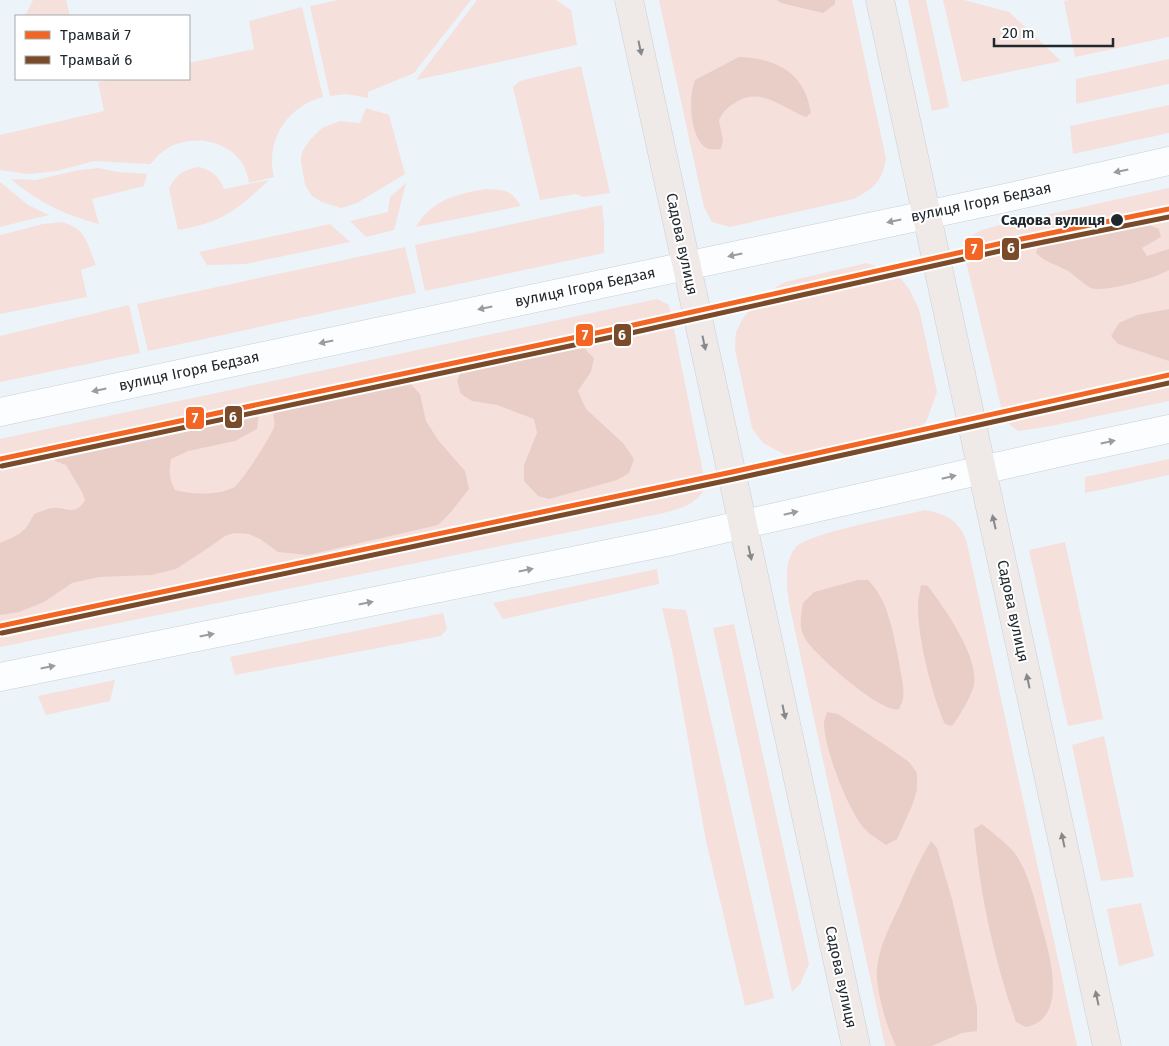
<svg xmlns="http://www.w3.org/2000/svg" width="1169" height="1046" viewBox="0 0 1169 1046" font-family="'Fira Sans',sans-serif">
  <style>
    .green { fill: #f6e0dc }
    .forest { fill: #e9cec8 }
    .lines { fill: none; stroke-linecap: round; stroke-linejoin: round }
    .minor-casing { stroke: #c8ced4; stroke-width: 29 }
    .major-casing { stroke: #cbd0d3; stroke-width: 29 }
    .minor { stroke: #fcfdfe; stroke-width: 28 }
    .major { stroke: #efe9e7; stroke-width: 28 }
    .tram-1-casing { stroke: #fff; stroke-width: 9 }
    .tram-2-casing { stroke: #fff; stroke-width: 9 }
    .tram-1 { stroke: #f26522; stroke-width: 5 }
    .tram-2 { stroke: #7a4b2a; stroke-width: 5 }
    .oneway { fill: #88888a }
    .oneway2 { fill: #999da0 }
    .stop-dot { fill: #21282d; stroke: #fff; stroke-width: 2 }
    .labels { text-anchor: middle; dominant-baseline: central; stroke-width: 4; stroke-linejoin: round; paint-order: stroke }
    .street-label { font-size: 15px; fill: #21282d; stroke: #fff }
    .stop-label { font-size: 15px; font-weight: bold; fill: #21282d; stroke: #fff; text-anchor: end }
    .line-badge { stroke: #fff; stroke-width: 2 }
    .badge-label { font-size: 14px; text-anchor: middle; font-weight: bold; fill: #fff }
  </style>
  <rect width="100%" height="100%" fill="#ecf3f9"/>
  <g class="green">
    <path d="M33,0H66L70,16H19L26,14Z"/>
    <path d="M338,0H471L414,73L368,92V98L347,94L330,96L310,6Z"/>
    <path d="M477,0H556L571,10L577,45L416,80Z"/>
    <path d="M659,0H852L886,159C881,183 875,187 854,199L730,227L712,222L704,207Z"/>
    <path d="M908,0H926L949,107L932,111Z"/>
    <path d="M943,0H964L1009,12L1061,61L962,82Z"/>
    <path d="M1069,0H1169V37L1075,57L1064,1Z"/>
    <path d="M302,7L323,97C287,106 265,141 274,177L249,183C248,178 247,173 245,168C230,138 186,132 161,153C157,156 154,161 150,164L94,161L57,171L28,174L0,170V135L104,111L98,82L113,79H189V63L254,49L249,21Z"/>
    <path d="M1169,59V84L1076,104V79Z"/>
    <path d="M581,66L610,193L583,197L576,194L540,200L513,87L520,81Z"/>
    <path d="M1169,105V133L1073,154L1070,126Z"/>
    <path d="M366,108L389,115L405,174L357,203L341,208L322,202L312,196L305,185L301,161L302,152L310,140L322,128L340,121L360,123Z"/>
    <path d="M199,167C213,171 219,176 224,189L269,180C238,209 222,223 178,230L169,189C175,175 184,169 199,167Z"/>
    <path d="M99,168L118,172L147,174L144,186L92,199L99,224C65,215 38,202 11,179L36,180L78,170Z"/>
    <path d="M0,182L28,205L49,215L0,227Z"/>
    <path d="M406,183L394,230L366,237L350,221L388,212L390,197Z"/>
    <path d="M1169,188V401L1046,427L1018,431L1007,422L1002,411L964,253L969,237L982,230L1000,225Z"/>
    <path d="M486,189C505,190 510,189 521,206L416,227C431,200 457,194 486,189Z"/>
    <path d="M602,205L604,224V253L425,291L415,245Z"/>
    <path d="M62,222C87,229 87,244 96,265L81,270L87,297L0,314V235L43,224Z"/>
    <path d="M330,224L350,242L246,264L207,265L199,252Z"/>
    <path d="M405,247L416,293L148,351L137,304Z"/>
    <path d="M867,263L898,275L909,289L919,309L937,392L926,422L903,441L829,460L791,458L763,443L752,428L735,349L736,332L743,318L763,295L785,282Z"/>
    <path d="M657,299L669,305L706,487C694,507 681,508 659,514L0,647V439Z"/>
    <path d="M129,305L140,353L0,382V336Z"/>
    <path d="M1169,459V475L1085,493V477Z"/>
    <path d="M925,510C946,514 957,519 966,539L1077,1046H885L789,603C787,585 783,562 796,547C809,533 901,516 925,510Z"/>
    <path d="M1065,542L1103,719L1068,726L1029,550Z"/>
    <path d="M657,569L659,584L503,619L493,603Z"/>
    <path d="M662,608L686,610L774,998L745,1006L706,841L673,655Z"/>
    <path d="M443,613L447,629L441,636L235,675L230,657Z"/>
    <path d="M734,624L809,964L800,984L792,992L713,628Z"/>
    <path d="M115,680L110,701L46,715L38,696Z"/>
    <path d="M1104,736L1134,877L1101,881L1072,745Z"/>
    <path d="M1141,903L1154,956L1119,966L1107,909Z"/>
  </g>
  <g class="forest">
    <path d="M777,0H835V4L823,13L781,3Z"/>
    <path d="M739,57C777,58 805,73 811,113L806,117C783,109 762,87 738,101C728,107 724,110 719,120L723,141L721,149C717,149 712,150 709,149C692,144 689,106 692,92C692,88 694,84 695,80Z"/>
    <path d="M1134,221L1147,224L1159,229L1161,237L1142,248L1147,256L1169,249V270C1156,278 1105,293 1091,288C1084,285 1074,274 1066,270C1055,264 1045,262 1036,253L1039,244L1049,238Z"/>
    <path d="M1169,309V361L1118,344L1111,336L1119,323L1137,315Z"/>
    <path d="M565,347L585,349L594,358L591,372L578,391L586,409L623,443L634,459L629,473L617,480L549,499L538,496L524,481V465L537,433L534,419L497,405L472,401L461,394L457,381L461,371C494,359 529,351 565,347Z"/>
    <path d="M409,382L420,394L426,421L438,440L465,471L469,489L451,512L438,525L308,555L278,552L260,539L249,534L234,533L225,536L211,546L176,569L151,575L99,577L72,583L44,602L19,612L0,615V543C19,535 25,533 34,514C40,512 46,509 53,508C65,506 74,518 85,500L82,492L66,465L55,461V454C92,444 130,437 168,429C198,423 228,416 259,412L257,429L235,441L188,451L171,459C169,472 169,479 175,490C192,495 217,495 233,488C240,485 272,435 274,427C275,423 274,418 273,415L282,405L312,397H337L393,383Z"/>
    <path d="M858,580H868C890,602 894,638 900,667C901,677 905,689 903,698C903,702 900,706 899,709C883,715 816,656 806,640C798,628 801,616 803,603L814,592Z"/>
    <path d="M921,585L928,586C944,608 979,656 974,685C972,695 959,717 952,726L945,724C932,696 917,636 918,604C918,598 920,591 921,585Z"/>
    <path d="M827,712L838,714L885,745L909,762L917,773V790L912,806L897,839L886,845C879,840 870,835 864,828C848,810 824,748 824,723C824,720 826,716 827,712Z"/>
    <path d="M982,824C993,833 1005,842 1014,852C1027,869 1035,899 1040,920C1048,949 1071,1018 1026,1027L1016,1022C994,960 980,895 974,829Z"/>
    <path d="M931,841L937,848L952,899L977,1007V1031L962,1033L932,1046H896C887,1029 875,987 877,968C879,947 890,926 899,907C909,884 918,862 931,841Z"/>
  </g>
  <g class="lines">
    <g class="minor-casing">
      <g id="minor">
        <path d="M0,412L1001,199L1169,161"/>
        <path d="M0,677L666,542L1066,451L1169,429"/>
      </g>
    </g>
    <g class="major-casing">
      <g id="major">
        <path d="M629,0L856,1046"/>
        <path d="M880,0L1107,1046"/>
      </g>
    </g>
    <use href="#minor" class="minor"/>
    <use href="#major" class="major"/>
    <g class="tram-1-casing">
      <g id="tram-1">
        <path d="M0,459L629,326L1007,242L1169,209"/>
        <path d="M0,626L732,472L1169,375"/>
      </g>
    </g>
    <g class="tram-2-casing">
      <g id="tram-2">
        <path d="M2,466L631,333L1009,249L1169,217"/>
        <path d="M2,633L734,479L1169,383"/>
      </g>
    </g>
    <use href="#tram-1" class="tram-1"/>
    <use href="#tram-2" class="tram-2"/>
  </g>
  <defs><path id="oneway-solid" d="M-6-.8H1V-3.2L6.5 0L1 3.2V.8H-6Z" transform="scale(1.25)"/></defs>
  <g class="oneway">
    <use href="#oneway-solid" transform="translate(640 48) rotate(78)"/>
    <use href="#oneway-solid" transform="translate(704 343) rotate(78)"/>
    <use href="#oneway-solid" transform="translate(994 522) rotate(-103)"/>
    <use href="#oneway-solid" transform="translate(750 553) rotate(78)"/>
    <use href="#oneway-solid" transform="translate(1028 681) rotate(-102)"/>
    <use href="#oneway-solid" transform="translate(784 712) rotate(78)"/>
    <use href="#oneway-solid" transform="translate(1063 840) rotate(-102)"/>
    <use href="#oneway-solid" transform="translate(1097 998) rotate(-102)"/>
  </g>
  <g class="oneway2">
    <use href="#oneway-solid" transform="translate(1121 171) rotate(168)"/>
    <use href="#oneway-solid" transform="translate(894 221) rotate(168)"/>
    <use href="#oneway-solid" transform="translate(735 255) rotate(168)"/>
    <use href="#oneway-solid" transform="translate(485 308) rotate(168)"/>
    <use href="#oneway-solid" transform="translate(326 342) rotate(168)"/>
    <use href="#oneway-solid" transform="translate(99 390) rotate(168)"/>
    <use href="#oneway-solid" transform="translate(1108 442) rotate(-12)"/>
    <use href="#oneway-solid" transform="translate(949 477) rotate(-13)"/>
    <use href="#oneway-solid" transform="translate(791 513) rotate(-13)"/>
    <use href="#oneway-solid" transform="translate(526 570) rotate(-11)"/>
    <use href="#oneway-solid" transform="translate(366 603) rotate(-11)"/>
    <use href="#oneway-solid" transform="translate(207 635) rotate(-11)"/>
    <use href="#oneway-solid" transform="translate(48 667) rotate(-11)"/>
  </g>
  <circle class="stop-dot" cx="1117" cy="220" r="7"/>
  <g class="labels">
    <g class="street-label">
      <text transform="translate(981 202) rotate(-12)">вулиця Ігоря Бедзая</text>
      <text transform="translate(682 244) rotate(78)">Садова вулиця</text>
      <text transform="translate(585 287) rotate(-12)">вулиця Ігоря Бедзая</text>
      <text transform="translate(189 371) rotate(-12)">вулиця Ігоря Бедзая</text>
      <text transform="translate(1013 611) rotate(78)">Садова вулиця</text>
      <text transform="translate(841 977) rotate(78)">Садова вулиця</text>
    </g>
    <g class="stop-label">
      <text x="1105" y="220">Садова вулиця</text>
    </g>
  </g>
  <g class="line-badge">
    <rect x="1001" y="237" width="19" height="24" rx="5" fill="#7a4b2a"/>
    <rect x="964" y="237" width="20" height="24" rx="5" fill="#f26522"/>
    <rect x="613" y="323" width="19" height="24" rx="5" fill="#7a4b2a"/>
    <rect x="575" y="323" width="19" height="24" rx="5" fill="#f26522"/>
    <rect x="224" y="405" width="19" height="24" rx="5" fill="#7a4b2a"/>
    <rect x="185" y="406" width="20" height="24" rx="5" fill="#f26522"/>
  </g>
  <g class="badge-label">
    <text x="1011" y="253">6</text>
    <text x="974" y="254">7</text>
    <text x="622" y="340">6</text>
    <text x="585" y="340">7</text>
    <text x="233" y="422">6</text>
    <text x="195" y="423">7</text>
  </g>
  <rect x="15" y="15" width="175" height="65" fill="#ffffff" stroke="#a6a9ab"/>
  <rect x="25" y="31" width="25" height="8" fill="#f26522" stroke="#a6a9ab"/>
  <text x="60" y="40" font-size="15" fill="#21282d">Трамвай 7</text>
  <rect x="25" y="56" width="25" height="8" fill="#7a4b2a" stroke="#a6a9ab"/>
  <text x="60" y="65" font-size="15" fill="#21282d">Трамвай 6</text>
  <path d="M994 38v8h119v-8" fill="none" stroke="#21282d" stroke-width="2.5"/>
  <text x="1002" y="38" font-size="15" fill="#21282d" stroke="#ffffff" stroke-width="4" paint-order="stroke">20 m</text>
</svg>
